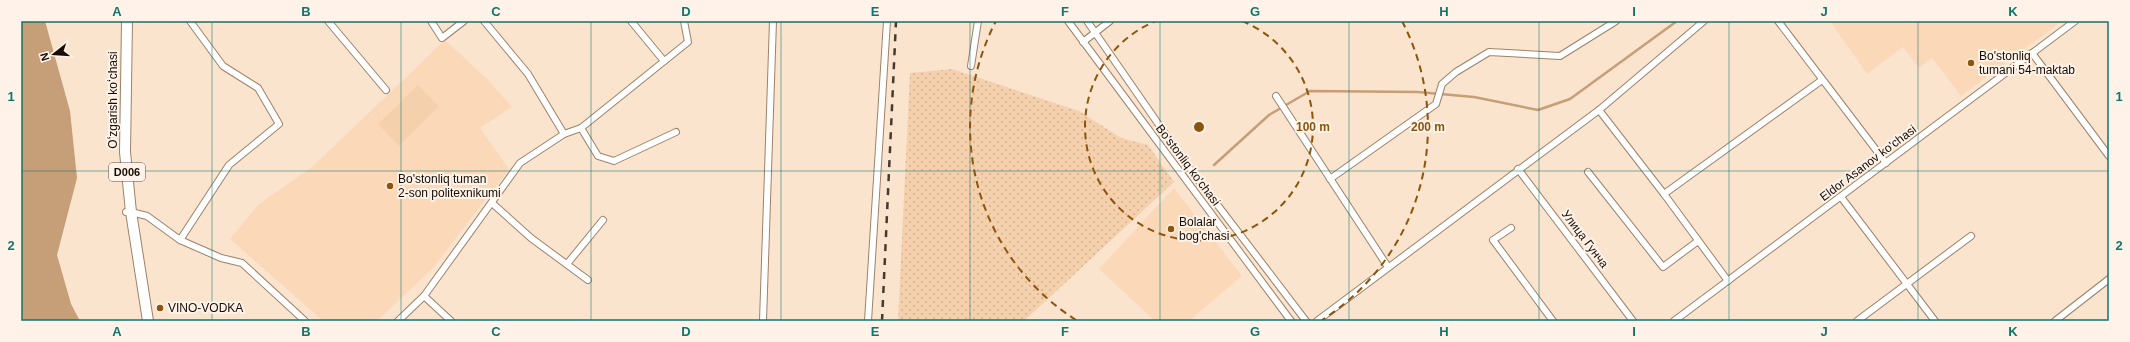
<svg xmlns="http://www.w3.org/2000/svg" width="2130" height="342" viewBox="0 0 2130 342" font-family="Arial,sans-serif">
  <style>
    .built { fill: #fbd8b8 }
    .grass { fill: url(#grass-dots) }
    .pitch { fill: #f5d0ad }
    .water { fill: #c69e77 }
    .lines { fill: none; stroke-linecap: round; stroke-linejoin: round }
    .stream { stroke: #c69e77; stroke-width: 2.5 }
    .minor-casing { stroke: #9c826a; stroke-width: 8 }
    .primary-casing { stroke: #9c826a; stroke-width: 12 }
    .minor { stroke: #fff; stroke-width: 6 }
    .primary { stroke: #fff; stroke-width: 10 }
    .rail { stroke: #463a2f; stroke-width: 2.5; stroke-dasharray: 7 7; stroke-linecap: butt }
    .grid { fill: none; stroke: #0f766e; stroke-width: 1; stroke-opacity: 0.55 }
    .ring { fill: none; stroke: #8d550c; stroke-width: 2; stroke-dasharray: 7 5 }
    .poi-dot { fill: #8d550c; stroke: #fff3e9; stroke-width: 1.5 }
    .labels { text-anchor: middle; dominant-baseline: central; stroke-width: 4; stroke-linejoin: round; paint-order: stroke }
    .shield { fill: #fff3e9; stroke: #5b5149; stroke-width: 1 }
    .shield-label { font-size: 11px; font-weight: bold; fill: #150c04 }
    .poi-label { font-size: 12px; fill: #150c04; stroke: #fff3e9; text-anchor: start }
    .street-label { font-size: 12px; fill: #150c04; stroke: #fff3e9 }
    .centre { fill: #8d550c; stroke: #fff3e9; stroke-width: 2 }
    .ring-label { font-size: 12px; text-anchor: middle; font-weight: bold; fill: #8d550c; stroke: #fff3e9; stroke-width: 4; stroke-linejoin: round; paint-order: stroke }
    .neatline { fill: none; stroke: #0f766e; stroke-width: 1.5 }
    .grid-label { font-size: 13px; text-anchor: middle; font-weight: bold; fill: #0f766e }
  </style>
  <defs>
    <pattern id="grass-dots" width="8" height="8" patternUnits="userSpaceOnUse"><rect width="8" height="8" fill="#f5d0ad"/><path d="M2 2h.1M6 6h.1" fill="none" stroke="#d1b193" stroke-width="1.8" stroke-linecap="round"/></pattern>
  </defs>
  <rect width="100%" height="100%" fill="#fbe4ce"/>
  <g class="built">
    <path d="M1830,21H2062L1961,96L1932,58L1919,68L1903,47L1867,74Z"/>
    <path d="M445,40L487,79L512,107L480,128L509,169L433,268L377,321H323L230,239L259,204L312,167Z"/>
    <path d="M1174,188L1242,276L1189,321H1155L1099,269Z"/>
  </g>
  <path class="grass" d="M952,69L1079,111L1121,138L1148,145L1174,182L1024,321H898L910,73Z"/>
  <path class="pitch" d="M418,85L439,106L399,146L378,124Z"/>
  <path class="water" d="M21,21H45L70,111L77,178L57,255L71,304L80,321H21Z"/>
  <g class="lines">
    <path class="stream" d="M1214,165L1269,115L1310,91L1418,92L1474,97L1538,110L1570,99L1677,21"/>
    <g class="minor-casing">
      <g id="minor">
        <path d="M328,21L386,90"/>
        <path d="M431,21L442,38L464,21"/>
        <path d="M484,21L528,74L564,134"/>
        <path d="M631,21L664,61"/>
        <path d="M1068,21L1291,321"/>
        <path d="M1087,21L1184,161L1306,321"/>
        <path d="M1778,21L1886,163"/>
        <path d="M1083,42L1110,21"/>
        <path d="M2032,53L2109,156"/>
        <path d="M971,66L978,21"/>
        <path d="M1276,96L1388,267"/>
        <path d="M1599,110L1664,194L1728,281"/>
        <path d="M581,128L598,156L614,161L676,132"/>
        <path d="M1518,169L1633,321"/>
        <path d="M1588,172L1663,267L1698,241"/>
        <path d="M1330,179L1436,104L1442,84L1456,72L1489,52L1560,56L1616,21"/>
        <path d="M1664,194L1822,80"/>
        <path d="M1841,197L1935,321"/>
        <path d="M492,203L531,238L588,280"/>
        <path d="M126,212H131L147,216L180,240L221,258L242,263L305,321"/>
        <path d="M1511,228L1493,240L1553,321"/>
        <path d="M180,240L229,165L279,124L258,88L223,66L190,21"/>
        <path d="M567,264L603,220"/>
        <path d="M424,296L451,321"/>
        <path d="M398,321L424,296L520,163L564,134L581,128L688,42L684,21"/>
        <path d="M763,321L773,21"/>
        <path d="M868,321L887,21"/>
        <path d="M1317,321L1599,110L1704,21"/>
        <path d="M1674,321L2075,21"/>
        <path d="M1857,321L1971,236"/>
        <path d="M2055,321L2109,279"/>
      </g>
    </g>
    <g class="primary-casing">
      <path id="primary" d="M127,21L125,152L131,212L148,321"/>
    </g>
    <use href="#minor" class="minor"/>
    <use href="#primary" class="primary"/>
    <path class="rail" d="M882,321L896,21"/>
  </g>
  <path class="grid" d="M212,21V321M401,21V321M591,21V321M781,21V321M970,21V321M1160,21V321M1349,21V321M1539,21V321M1729,21V321M1918,21V321M21,171H2109"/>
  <g class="ring">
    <path d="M1242 21A114 114 0 1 1 1156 21"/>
    <path d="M1076 320A229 229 0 0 1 996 21M1402 21A229 229 0 0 1 1322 320"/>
  </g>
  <g class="poi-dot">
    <circle cx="1971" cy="63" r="4"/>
    <circle cx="390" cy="186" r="4"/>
    <circle cx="1171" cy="229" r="4"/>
    <circle cx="160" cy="308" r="4"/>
  </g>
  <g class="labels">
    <rect class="shield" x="109" y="163" width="36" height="18" rx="3"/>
    <g class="shield-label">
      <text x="127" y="172">D006</text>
    </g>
    <g class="poi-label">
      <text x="1979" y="56">Bo'stonliq<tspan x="1979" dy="14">tumani 54-maktab</tspan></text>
      <text x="398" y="179">Bo'stonliq tuman<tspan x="398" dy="14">2-son politexnikumi</tspan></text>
      <text x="1179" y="222">Bolalar<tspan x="1179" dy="14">bog'chasi</tspan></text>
      <text x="168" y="308">VINO-VODKA</text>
    </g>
    <g class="street-label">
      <text transform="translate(113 100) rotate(-90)">Oʻzgarish koʻchasi</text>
      <text transform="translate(1868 163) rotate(-37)">Eldor Asanov ko'chasi</text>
      <text transform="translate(1188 165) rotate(53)">Bo'stonliq ko'chasi</text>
      <text transform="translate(1585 239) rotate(53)">Улица Гунча</text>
    </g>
  </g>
  <circle cx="1199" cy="127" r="6" class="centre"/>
  <g class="ring-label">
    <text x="1313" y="131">100 m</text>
    <text x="1428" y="131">200 m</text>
  </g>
  <rect width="2130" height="342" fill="none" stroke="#fff3e9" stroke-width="44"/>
  <g transform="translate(54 54) rotate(253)" stroke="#fff3e9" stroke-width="3" paint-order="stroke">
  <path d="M0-3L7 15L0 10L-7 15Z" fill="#150c04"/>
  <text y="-6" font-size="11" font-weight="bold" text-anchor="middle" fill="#150c04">N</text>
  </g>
  <rect x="22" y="22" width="2086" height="298" class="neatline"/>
  <g class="grid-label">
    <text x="117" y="16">A</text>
    <text x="306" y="16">B</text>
    <text x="496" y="16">C</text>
    <text x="686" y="16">D</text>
    <text x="875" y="16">E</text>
    <text x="1065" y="16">F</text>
    <text x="1255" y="16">G</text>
    <text x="1444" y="16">H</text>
    <text x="1634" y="16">I</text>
    <text x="1824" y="16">J</text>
    <text x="2013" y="16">K</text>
    <text x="11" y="101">1</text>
    <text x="2119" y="101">1</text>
    <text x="11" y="250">2</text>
    <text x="2119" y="250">2</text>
    <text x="117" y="336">A</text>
    <text x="306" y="336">B</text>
    <text x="496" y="336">C</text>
    <text x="686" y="336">D</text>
    <text x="875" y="336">E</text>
    <text x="1065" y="336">F</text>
    <text x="1255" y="336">G</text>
    <text x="1444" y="336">H</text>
    <text x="1634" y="336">I</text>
    <text x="1824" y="336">J</text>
    <text x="2013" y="336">K</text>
  </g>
</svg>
